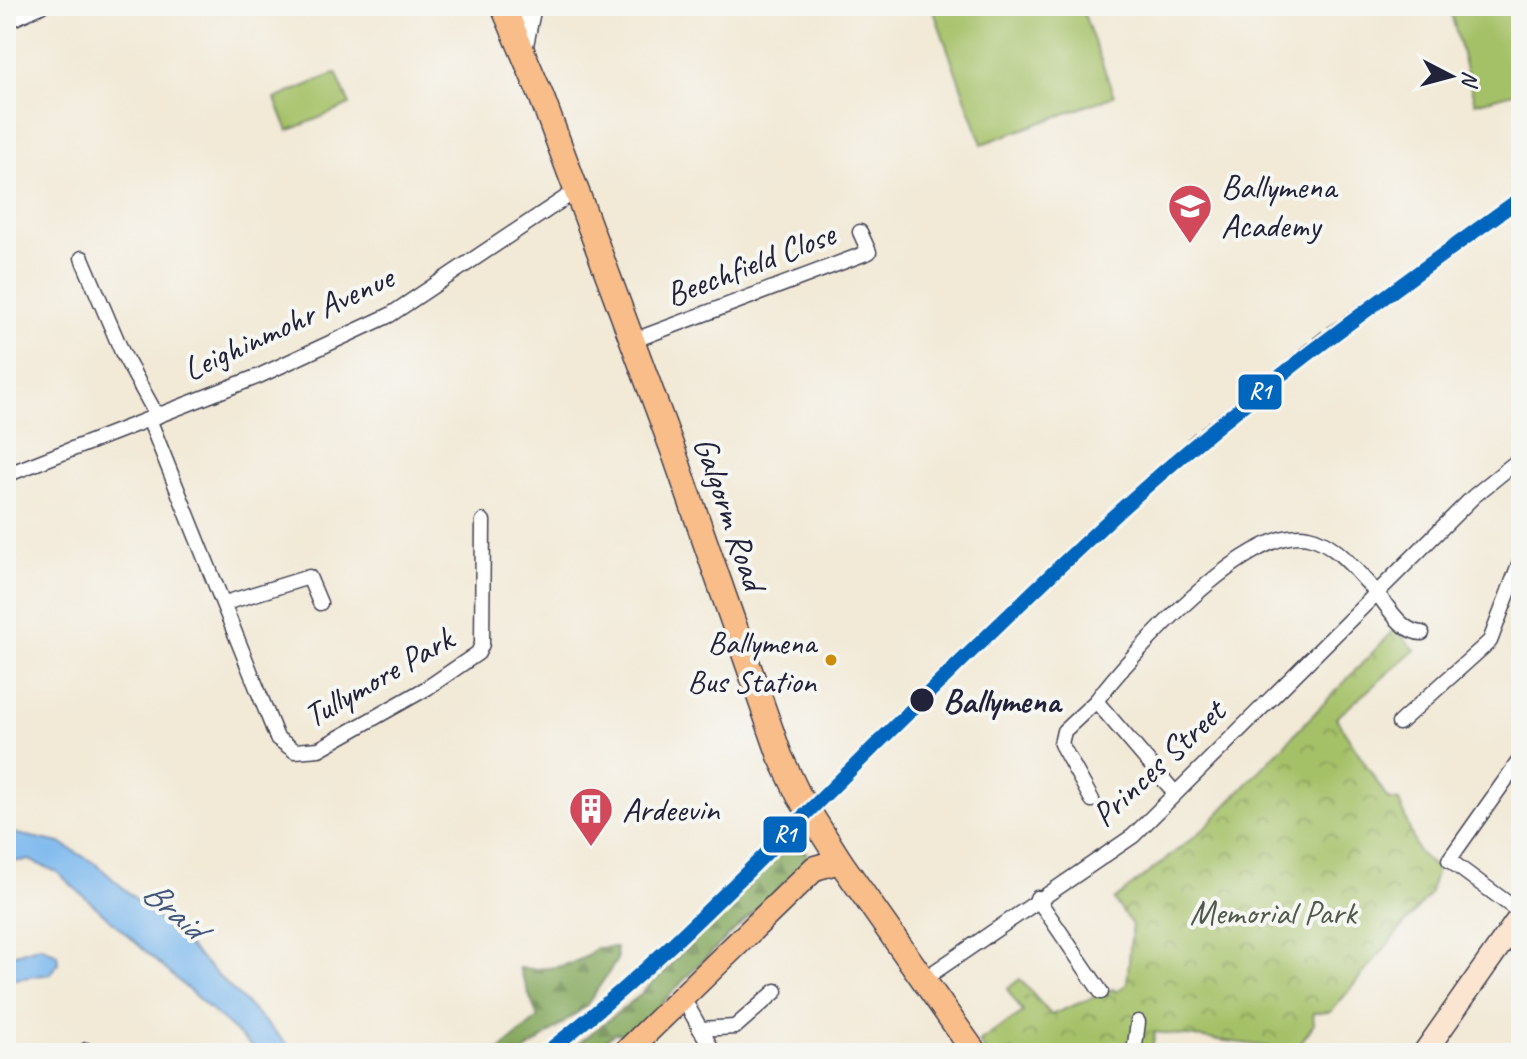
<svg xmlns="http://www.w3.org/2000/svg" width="1527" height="1059" viewBox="0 0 1527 1059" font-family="Caveat,sans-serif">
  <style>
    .grass { fill: #a5c168; stroke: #647252; stroke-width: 2 }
    .forest { fill: url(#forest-firs); stroke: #53644c; stroke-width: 2 }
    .park { fill: url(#park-crowns); stroke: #647252; stroke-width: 2 }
    .water { fill: #7bb8ee; stroke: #4e6d94; stroke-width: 2 }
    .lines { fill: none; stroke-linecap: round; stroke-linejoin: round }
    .minor-casing { stroke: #414052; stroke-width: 17 }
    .tertiary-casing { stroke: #414052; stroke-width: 21 }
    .secondary-casing { stroke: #414052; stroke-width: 25 }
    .primary-casing { stroke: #414052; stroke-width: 27 }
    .minor { stroke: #fff; stroke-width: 14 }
    .tertiary { stroke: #fff; stroke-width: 18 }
    .secondary { stroke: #fce5d0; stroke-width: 22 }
    .primary { stroke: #f8bd89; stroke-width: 24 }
    .rail { stroke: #22223b; stroke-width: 4; stroke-dasharray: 12 6; stroke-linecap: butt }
    .rail-1-casing { stroke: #f6f6f2; stroke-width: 20 }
    .rail-1 { stroke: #0065bd; stroke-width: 14 }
    .bus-dot { fill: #cc8c0c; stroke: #f6f6f2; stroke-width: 3 }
    .stop-dot { fill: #22223b; stroke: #f6f6f2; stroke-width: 3 }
    .labels { text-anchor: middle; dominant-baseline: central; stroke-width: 8; stroke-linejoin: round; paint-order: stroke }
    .bus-label { font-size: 32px; fill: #22223b; stroke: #f6f6f2; text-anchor: end }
    .poi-label { font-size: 34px; fill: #22223b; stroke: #f6f6f2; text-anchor: start }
    .street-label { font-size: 34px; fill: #22223b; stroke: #f6f6f2 }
    .stop-label { font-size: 34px; font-weight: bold; fill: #22223b; stroke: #f6f6f2; text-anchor: start }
    .park-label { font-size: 34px; fill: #505a4b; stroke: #f6f6f2 }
    .water-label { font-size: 36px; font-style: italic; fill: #41567a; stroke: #f6f6f2 }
    .line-badge { stroke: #f6f6f2; stroke-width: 3 }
    .badge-label { font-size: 22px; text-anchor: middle; font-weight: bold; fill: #fff }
  </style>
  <defs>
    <pattern id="forest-firs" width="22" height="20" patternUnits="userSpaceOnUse" patternTransform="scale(2)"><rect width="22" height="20" fill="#84a75c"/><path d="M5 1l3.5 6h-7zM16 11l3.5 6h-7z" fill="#6c884d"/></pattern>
    <pattern id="park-crowns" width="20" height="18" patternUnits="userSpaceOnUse" patternTransform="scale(2)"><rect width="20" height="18" fill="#a5c168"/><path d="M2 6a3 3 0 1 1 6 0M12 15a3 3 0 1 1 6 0" fill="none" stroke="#869c57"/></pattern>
  </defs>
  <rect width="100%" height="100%" fill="#f6f6f2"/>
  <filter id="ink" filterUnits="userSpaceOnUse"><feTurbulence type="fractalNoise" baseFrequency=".0125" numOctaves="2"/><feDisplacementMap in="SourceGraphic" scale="16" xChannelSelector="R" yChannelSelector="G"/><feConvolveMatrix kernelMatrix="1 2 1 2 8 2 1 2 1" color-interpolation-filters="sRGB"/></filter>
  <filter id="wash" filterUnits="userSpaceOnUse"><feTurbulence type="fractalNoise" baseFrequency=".006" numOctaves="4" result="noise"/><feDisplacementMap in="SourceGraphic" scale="32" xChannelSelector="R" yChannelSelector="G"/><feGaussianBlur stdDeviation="1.8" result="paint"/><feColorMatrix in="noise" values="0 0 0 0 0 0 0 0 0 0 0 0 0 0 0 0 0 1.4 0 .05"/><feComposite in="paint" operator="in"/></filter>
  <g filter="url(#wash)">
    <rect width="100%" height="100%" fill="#f2e9d6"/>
    <g class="grass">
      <path d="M932,6H1081L1114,96L982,144Z"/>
      <path d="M1449,6H1521V91L1475,103Z"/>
      <path d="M336,73L350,105L288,131L275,99Z"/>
    </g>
    <g class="forest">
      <path d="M798,837H802L807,854L803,865L699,964L633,1034L615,1033L589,1053H566L639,996Z"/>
      <path d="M616,947L617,960L586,1006L523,1053H496L538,1018L519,968C544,971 578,967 596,948Z"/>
    </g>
    <path class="park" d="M1395,629L1415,650L1336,718L1388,799L1399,801L1418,852L1437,870L1429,895L1331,1012L1313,1013L1314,1024L1296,1050L1155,1032L1151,1053H986L979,1042L1023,1012L1007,989L1020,979L1051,1015L1113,989L1116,992L1127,984L1132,925L1114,900L1204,829Z"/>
    <g class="water">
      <path d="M12,833L60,843L96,864L181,939L296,1053H259L57,872L29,860L6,862V834Z"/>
      <path d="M40,946L57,954L58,963L51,974L15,979L8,975L6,957Z"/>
    </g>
  </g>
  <g filter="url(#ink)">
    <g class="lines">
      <g class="minor-casing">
        <g id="minor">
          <path d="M6,22L41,6"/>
          <path d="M82,258L122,352L157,416"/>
          <path d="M632,341L869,252L860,232"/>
          <path d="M149,419L277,738L295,751L319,749L427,688L478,653L482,644L483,521"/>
          <path d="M6,475L259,376L390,315L577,190"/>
          <path d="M225,603L309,577L320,603"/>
          <path d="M1399,723L1490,641L1521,559"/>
          <path d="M1521,758L1449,860L1521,913"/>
          <path d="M1175,793L1096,701C1130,656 1248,524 1308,537C1335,542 1356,571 1374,590C1388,605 1400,632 1422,633"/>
          <path d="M1092,800L1061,744L1064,731L1096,701"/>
          <path d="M1037,898L1101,992"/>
          <path d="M921,981L1133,836L1474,496L1521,458"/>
          <path d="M683,998L714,1053"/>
          <path d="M700,1029L735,1027L776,991"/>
          <path d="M84,1053L86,1050"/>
          <path d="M1134,1053L1138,1022"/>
        </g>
      </g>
      <g class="tertiary-casing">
        <path id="tertiary" d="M523,50L532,6"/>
      </g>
      <g class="secondary-casing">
        <path id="secondary" d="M1424,1053L1521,915"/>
      </g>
      <g class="primary-casing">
        <g id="primary">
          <path d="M503,6L542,98L674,453L780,756L799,796L840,861L975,1053"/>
          <path d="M625,1053L815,868L840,861"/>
        </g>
      </g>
      <use href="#minor" class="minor"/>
      <use href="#tertiary" class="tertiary"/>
      <use href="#secondary" class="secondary"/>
      <use href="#primary" class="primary"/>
      <path class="rail" d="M655,952L1063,554L1195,434L1322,333L1521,192"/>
      <g class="rail-1-casing">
        <path id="rail-1" d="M545,1053C642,979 727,892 814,806C910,711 1006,616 1105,524C1234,404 1378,301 1521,198"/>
      </g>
      <use href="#rail-1" class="rail-1"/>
    </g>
  </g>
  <defs>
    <g id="school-pin" transform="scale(2.3)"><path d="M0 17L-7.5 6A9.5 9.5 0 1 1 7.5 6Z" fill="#d1495b" stroke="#f6f6f2"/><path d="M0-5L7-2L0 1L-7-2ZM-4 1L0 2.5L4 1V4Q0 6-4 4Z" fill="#fff"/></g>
    <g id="building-pin" transform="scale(2.3)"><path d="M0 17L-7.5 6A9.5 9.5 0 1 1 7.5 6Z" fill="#d1495b" stroke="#f6f6f2"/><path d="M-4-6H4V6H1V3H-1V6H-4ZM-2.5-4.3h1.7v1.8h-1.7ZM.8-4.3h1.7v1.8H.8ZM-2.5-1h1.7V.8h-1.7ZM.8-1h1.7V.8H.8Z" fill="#fff"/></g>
  </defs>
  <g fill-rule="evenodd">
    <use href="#school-pin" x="1190" y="206"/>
    <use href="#building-pin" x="591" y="809"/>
  </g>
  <circle class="bus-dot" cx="831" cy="660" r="7"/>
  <circle class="stop-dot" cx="922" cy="700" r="13"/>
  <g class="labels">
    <g class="bus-label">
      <text x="816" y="642">Ballymena<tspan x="816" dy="39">Bus Station</tspan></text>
    </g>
    <g class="poi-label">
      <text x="1221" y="186">Ballymena<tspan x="1221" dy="39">Academy</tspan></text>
      <text x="622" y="809">Ardeevin</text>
    </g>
    <g class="street-label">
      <text transform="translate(750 264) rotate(-21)">Beechfield Close</text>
      <text transform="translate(288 323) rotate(-25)">Leighinmohr Avenue</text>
      <text transform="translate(730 513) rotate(71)">Galgorm Road</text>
      <text transform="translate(378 677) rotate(-30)">Tullymore Park</text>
      <text transform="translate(1158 763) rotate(-43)">Princes Street</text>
    </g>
    <g class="stop-label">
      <text x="943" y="700">Ballymena</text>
    </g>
    <g class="park-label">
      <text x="1273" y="912">Memorial Park</text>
    </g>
    <g class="water-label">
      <text transform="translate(174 909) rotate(41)">Braid</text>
    </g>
  </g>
  <g class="line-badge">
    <rect x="1237" y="373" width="46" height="38" rx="8" fill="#0065bd"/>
    <rect x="762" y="815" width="46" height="39" rx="8" fill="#0065bd"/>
  </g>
  <g class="badge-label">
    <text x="1260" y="399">R1</text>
    <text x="785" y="842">R1</text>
  </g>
  <rect width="1527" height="1059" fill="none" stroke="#f6f6f2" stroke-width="32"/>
  <g transform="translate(1451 76) rotate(96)" stroke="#f6f6f2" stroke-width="6" paint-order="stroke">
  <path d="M0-6L14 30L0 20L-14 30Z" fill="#22223b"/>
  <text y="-12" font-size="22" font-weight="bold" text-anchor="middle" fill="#22223b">N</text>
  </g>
</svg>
